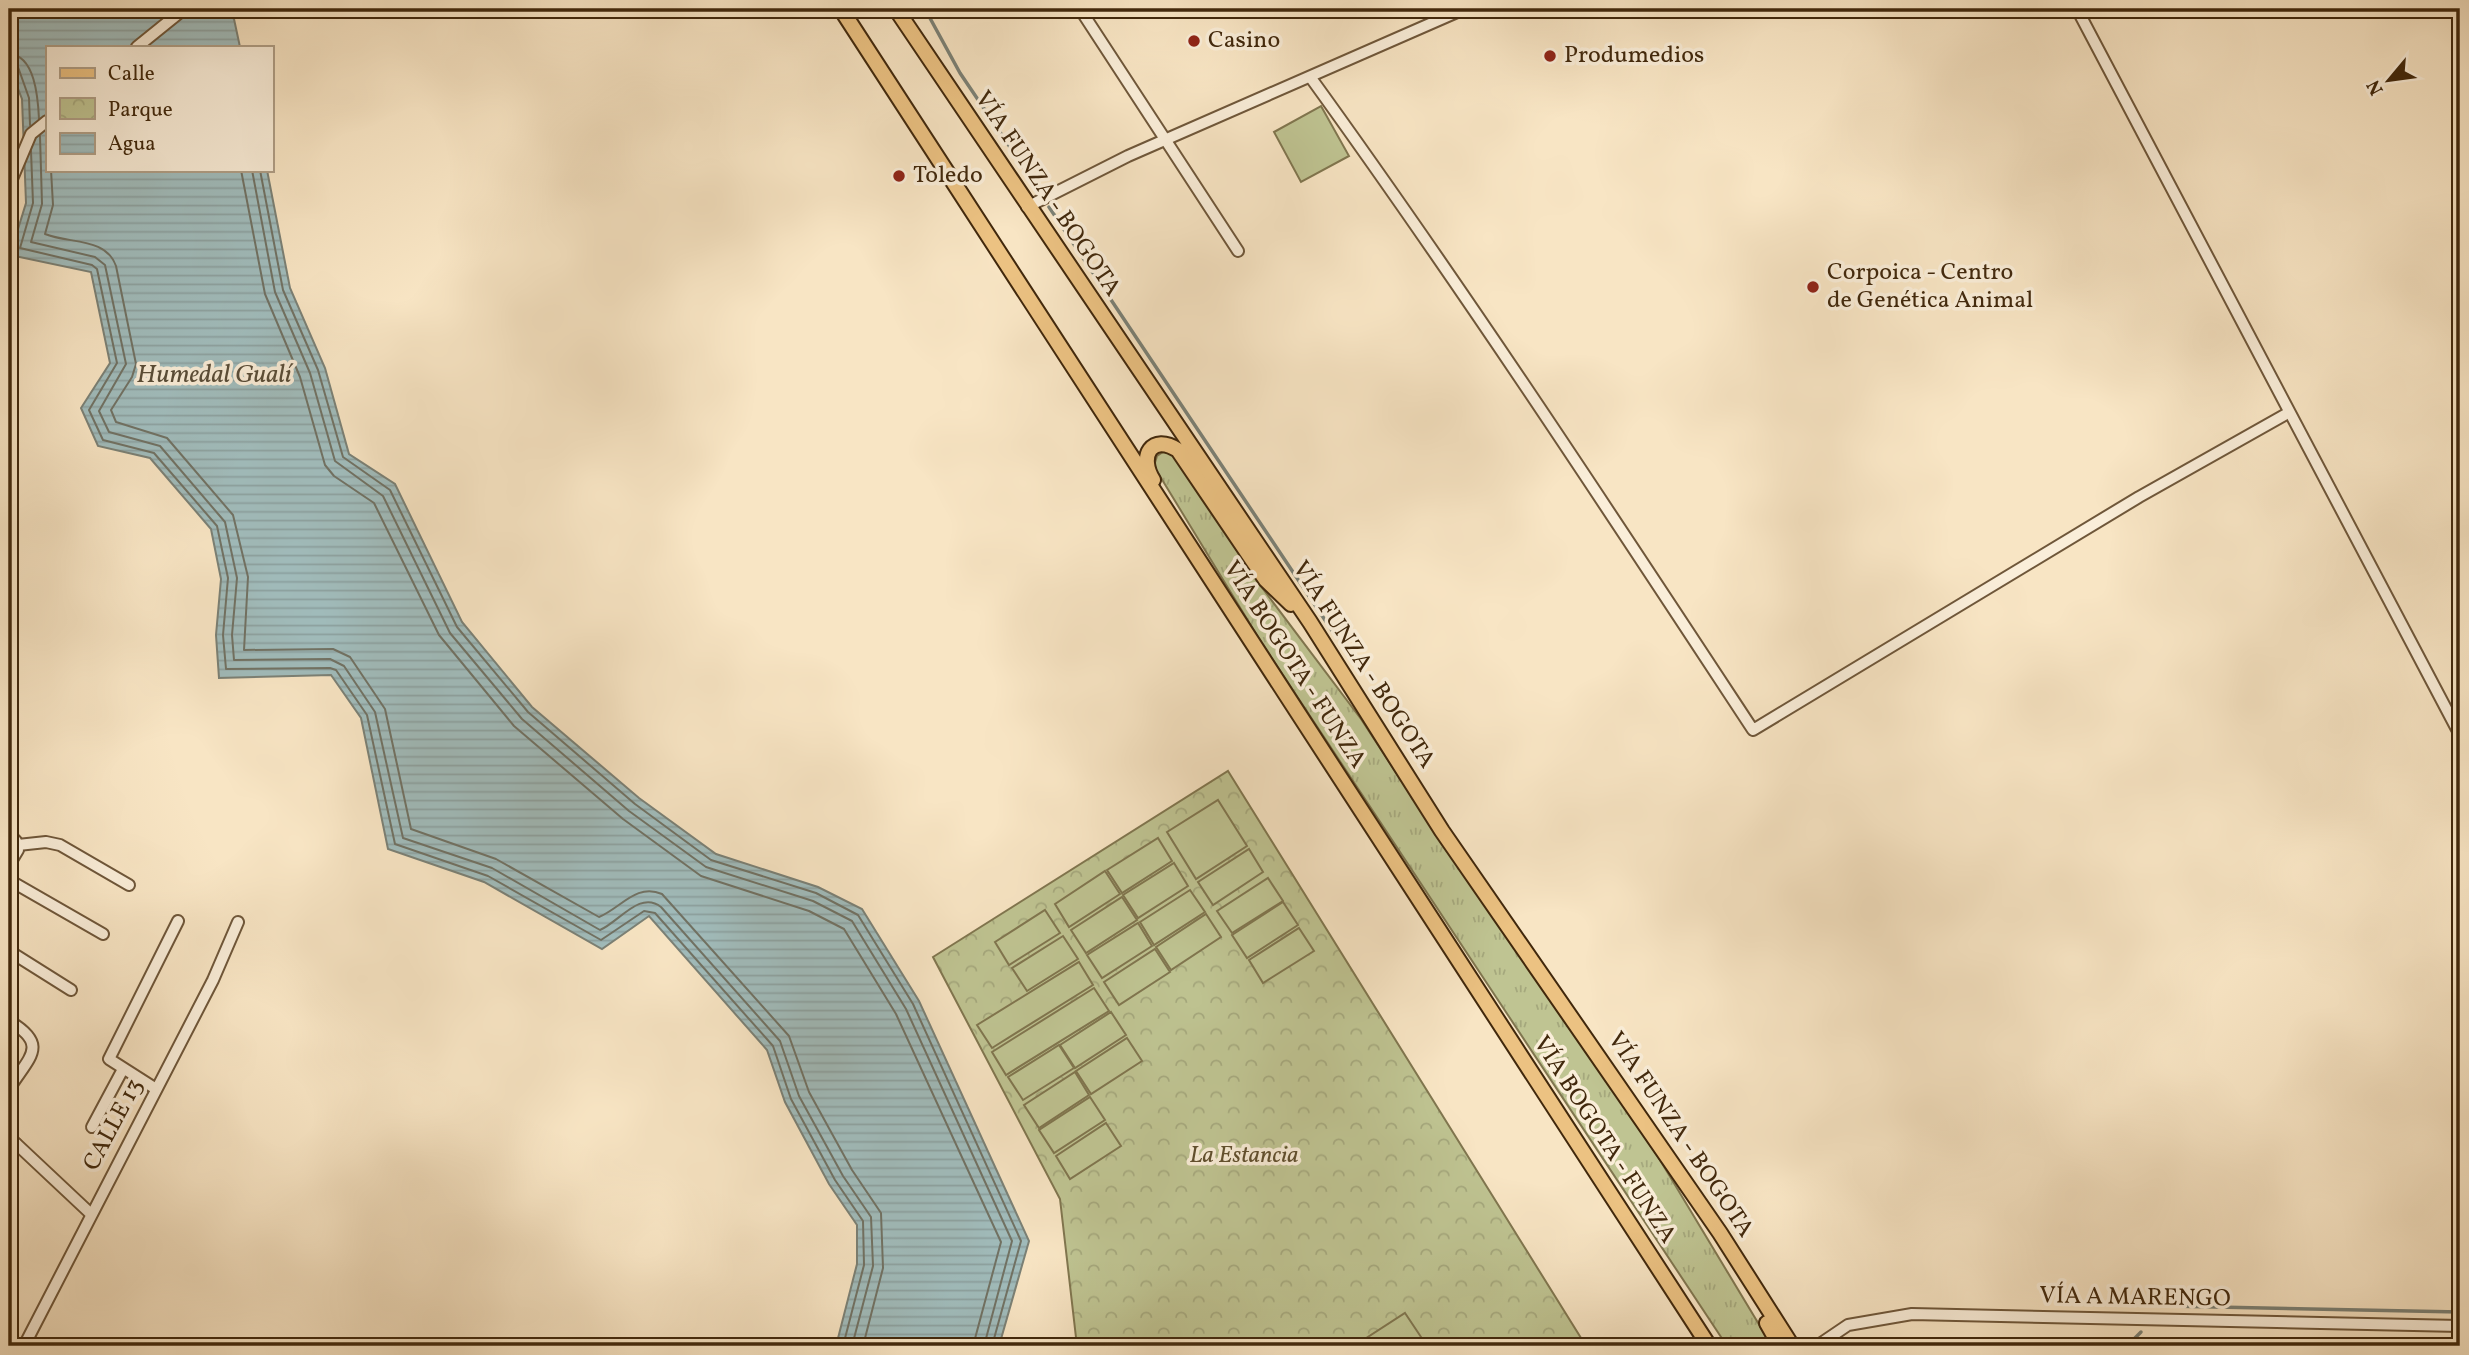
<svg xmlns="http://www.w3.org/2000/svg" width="2469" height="1355" viewBox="0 0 2469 1355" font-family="Vollkorn,serif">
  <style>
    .grass { fill: url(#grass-tufts); stroke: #80764f; stroke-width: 2 }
    .park { fill: url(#park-crowns); stroke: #80764f; stroke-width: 2 }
    .pitch { fill: #bfc492; stroke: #80764f; stroke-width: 2 }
    .water { fill: url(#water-rules); stroke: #7b8176; stroke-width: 2 }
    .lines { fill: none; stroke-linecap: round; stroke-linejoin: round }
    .shore { stroke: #717264; stroke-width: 2 }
    .stream { stroke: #7b8176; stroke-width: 3.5 }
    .minor-casing { stroke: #6f573a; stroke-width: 14 }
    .major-casing { stroke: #41280c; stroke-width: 18 }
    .minor { stroke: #faeed9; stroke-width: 10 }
    .major { stroke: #ecc282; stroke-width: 14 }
    .poi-dot { fill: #8f2418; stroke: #faeed9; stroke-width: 2.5 }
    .labels { text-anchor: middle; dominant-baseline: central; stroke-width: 7; stroke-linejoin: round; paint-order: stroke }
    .poi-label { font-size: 24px; fill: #41280c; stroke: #faeed9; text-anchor: start }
    .street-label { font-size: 24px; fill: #41280c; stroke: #faeed9 }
    .park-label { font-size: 24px; font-style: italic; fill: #604f2e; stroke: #faeed9 }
    .water-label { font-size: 26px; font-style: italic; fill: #594d38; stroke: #faeed9 }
  </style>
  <defs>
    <pattern id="grass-tufts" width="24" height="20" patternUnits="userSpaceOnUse" patternTransform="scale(1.75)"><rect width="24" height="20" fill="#bfc492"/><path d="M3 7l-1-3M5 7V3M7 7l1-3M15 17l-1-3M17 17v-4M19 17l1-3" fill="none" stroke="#a5a87d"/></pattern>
    <pattern id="park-crowns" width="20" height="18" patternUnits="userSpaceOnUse" patternTransform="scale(1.75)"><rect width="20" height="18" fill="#bfc492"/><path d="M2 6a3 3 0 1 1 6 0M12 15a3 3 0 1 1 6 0" fill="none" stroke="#a5a87d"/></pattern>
    <pattern id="water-rules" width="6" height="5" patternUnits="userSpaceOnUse" patternTransform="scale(1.75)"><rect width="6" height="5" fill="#a1bdbd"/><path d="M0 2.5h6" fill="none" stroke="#8ca2a1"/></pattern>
  </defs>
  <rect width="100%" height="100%" fill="#f8e5c4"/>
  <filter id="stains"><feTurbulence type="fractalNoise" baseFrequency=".00286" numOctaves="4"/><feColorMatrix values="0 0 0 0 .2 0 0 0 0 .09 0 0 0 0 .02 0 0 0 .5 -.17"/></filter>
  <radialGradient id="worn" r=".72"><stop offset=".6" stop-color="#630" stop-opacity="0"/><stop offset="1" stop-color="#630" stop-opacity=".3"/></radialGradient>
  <path class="grass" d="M1166,450L1172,452L1257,581L1361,719L1458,867L1544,985L1660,1160L1772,1346H1727L1261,642L1158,473L1154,466L1157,456Z"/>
  <path class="park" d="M1228,771L1586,1346H1077L1060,1199L933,957Z"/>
  <g class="pitch">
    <path d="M1321,106L1349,156L1301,182L1274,132Z"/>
    <path d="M1218,800L1247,846L1196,879L1167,832Z"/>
    <path d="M1158,838L1172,861L1122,893L1107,870Z"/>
    <path d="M1249,849L1263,872L1213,905L1198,882Z"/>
    <path d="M1174,863L1188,886L1138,918L1123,895Z"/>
    <path d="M1105,871L1120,894L1069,927L1055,904Z"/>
    <path d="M1268,878L1283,901L1232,933L1217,911Z"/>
    <path d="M1190,890L1205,912L1154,945L1140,922Z"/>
    <path d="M1122,897L1137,920L1086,953L1071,930Z"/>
    <path d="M1283,902L1298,925L1247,958L1232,935Z"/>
    <path d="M1045,910L1060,933L1009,965L995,942Z"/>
    <path d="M1206,914L1221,937L1171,970L1156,947Z"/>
    <path d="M1138,923L1152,946L1102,978L1087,955Z"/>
    <path d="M1299,928L1314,951L1263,983L1249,960Z"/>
    <path d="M1063,936L1078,959L1027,991L1012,968Z"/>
    <path d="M1155,949L1170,972L1119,1005L1104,982Z"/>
    <path d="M1079,962L1093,985L992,1048L977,1025Z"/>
    <path d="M1094,988L1109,1011L1006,1075L992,1052Z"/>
    <path d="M1111,1012L1126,1035L1075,1068L1060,1045Z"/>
    <path d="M1127,1038L1142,1061L1091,1094L1076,1071Z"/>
    <path d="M1059,1045L1074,1068L1023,1100L1008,1077Z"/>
    <path d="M1075,1072L1089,1095L1039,1128L1024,1105Z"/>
    <path d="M1090,1097L1105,1120L1054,1153L1039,1130Z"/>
    <path d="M1106,1123L1121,1146L1070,1179L1056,1156Z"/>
    <path d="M1405,1313L1427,1346H1354Z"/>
  </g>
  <path class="water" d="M9,9H224L234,19L240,47H47V170H267L290,288L325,368L349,454L395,484L462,622L532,707L639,798L716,854L818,887L862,909L919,1001L1029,1241L999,1346H836L857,1264V1225L829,1184L785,1102L767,1050L649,916L602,949L484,882L388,849L361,718L331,675L219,678L216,635L221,579L211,529L150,458L98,446L81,408L110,363L91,272L10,255L26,203L22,99L9,66Z"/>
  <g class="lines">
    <g class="shore">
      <path d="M9,54C35,55 38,98 39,119"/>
      <path d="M9,62L18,67L29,98L30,125"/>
      <path d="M40,136L42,204L31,242L95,257L105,265L126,364L99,411L109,432L160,446L225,522L237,578L232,635L234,660L330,659L344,666L375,712L403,838L492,868L600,930C619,922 640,890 661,907L780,1041L799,1096L843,1176L871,1217L873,1266L852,1346"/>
      <path d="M31,151L33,203L20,248L92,265L97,269L117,363L89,410L103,440L154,453L217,526L228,578L223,635L226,669L330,668L336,670L367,715L395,844L488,876L601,940L644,911L655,913L773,1046L791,1099L835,1180L863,1221L864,1265L843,1346"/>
      <path d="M51,170L53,205L45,234C69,244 106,237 116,266L136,364L132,377L111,410L116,422L167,438L233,515L248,577L244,650L333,649L350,657L385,709L411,829L496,859L599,917C621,908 636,883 662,894L789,1036L809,1092L852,1170L881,1213L883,1268L863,1346"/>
      <path d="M241,170L265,294L300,377L325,465L334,476L374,503L439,635L514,726L623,819L701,876L809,911L844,929L896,1014L1001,1242L973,1346"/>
      <path d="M252,170L275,292L310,373L335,461L383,496L450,633L522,719L629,811L706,867L813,901L852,921L906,1009L1012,1241L984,1346"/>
      <path d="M260,170L283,290L318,370L343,457L390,490L457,627L528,712L635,804L711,860L816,893L858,915L913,1004L1021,1241L992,1346"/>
    </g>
    <g class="stream">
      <path d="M925,9L960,73L1035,184"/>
      <path d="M1049,207L1333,632"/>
      <path d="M2167,1306L2460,1312"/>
      <path d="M2127,1346L2141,1332"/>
    </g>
    <g class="minor-casing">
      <g id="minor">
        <path d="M1080,9L1238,251"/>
        <path d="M2077,9L2460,735"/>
        <path d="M137,47L184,9"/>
        <path d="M1311,78C1465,291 1609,511 1753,730L2139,497L2288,413"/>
        <path d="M9,186L31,134L47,121"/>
        <path d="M1027,207L1128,156L1464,9"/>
        <path d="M9,834L16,841L18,850L9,865"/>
        <path d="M18,845L46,842L60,845L129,885"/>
        <path d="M9,880L103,934"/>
        <path d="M9,951L71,990"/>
        <path d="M9,1021C50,1045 29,1057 9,1089"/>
        <path d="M156,1089L109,1059L178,921"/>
        <path d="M92,1127L123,1069"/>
        <path d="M9,1137L91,1214"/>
        <path d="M9,1160L16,1144"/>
        <path d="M24,1346L213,980L238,922"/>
        <path d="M1817,1346L1848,1325L1912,1314L2460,1326"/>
      </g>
    </g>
    <g class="major-casing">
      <g id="major">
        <path d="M841,9L1709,1346"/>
        <path d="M896,9L1310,622L1442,831L1720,1233L1792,1346"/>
        <path d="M1153,480C1138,456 1152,433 1178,450L1266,580L1291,604"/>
        <path d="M1767,1323L1780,1346"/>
      </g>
    </g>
    <use href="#minor" class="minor"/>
    <use href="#major" class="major"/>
  </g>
  <g class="poi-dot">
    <circle cx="1194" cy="41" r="7"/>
    <circle cx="1550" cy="56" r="7"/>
    <circle cx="899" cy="176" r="7"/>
    <circle cx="1813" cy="287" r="7"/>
  </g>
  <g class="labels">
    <g class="poi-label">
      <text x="1208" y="41">Casino</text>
      <text x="1564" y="56">Produmedios</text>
      <text x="913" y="176">Toledo</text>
      <text x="1827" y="273">Corpoica - Centro<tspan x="1827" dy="28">de Genética Animal</tspan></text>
    </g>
    <g class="street-label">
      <text transform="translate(1047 194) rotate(56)">VÍA FUNZA - BOGOTA</text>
      <text transform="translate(1294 665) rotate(57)">VÍA BOGOTA - FUNZA</text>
      <text transform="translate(1363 665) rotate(57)">VÍA FUNZA - BOGOTA</text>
      <text transform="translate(114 1125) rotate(-62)">CALLE 13</text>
      <text transform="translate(1680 1135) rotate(56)">VÍA FUNZA - BOGOTA</text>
      <text transform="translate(1604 1140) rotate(57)">VÍA BOGOTA - FUNZA</text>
      <text transform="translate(2135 1298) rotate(1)">VÍA A MARENGO</text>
    </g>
    <g class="park-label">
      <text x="1244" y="1156">La Estancia</text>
    </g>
    <g class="water-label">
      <text x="214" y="375">Humedal Gualí</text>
    </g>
  </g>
  <rect width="2469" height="1355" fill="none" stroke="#f8e5c4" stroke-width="35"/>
  <rect x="10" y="10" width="2448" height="1334" fill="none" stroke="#41280c" stroke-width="3.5"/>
  <rect x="18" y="18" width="2434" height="1320" fill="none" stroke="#41280c" stroke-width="2"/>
  <rect x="46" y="46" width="228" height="126" fill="#faeed9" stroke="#b09f87" stroke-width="2"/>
  <rect x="60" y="68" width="35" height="10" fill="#ecc282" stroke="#b09f87" stroke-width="2"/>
  <text x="108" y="80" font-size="21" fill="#41280c">Calle</text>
  <rect x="60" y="98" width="35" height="21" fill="url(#park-crowns)" stroke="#b09f87" stroke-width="2"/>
  <text x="108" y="116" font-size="21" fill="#41280c">Parque</text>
  <rect x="60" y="133" width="35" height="21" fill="url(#water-rules)" stroke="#b09f87" stroke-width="2"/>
  <text x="108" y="150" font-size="21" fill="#41280c">Agua</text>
  <g transform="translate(2389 80) rotate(241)" stroke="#faeed9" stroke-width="5" paint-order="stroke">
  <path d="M0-5L12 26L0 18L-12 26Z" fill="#41280c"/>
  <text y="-10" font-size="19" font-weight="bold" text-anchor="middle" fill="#41280c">N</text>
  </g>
  <rect width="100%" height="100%" filter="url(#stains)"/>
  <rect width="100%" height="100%" fill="url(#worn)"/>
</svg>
